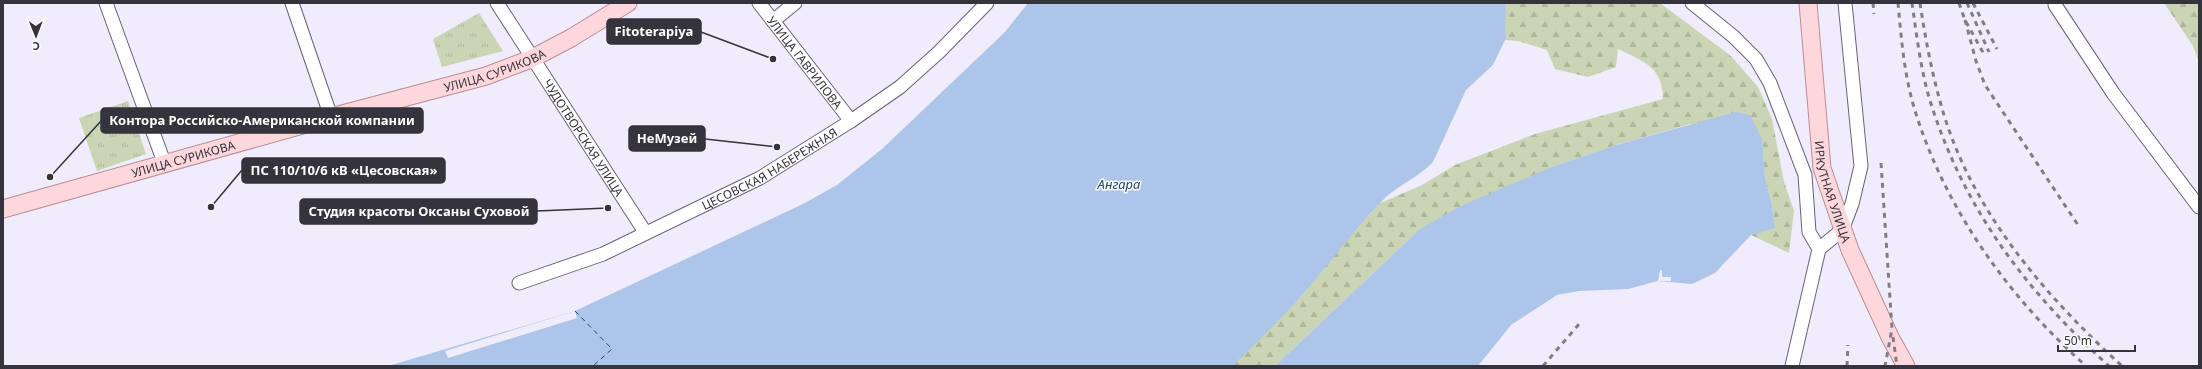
<svg xmlns="http://www.w3.org/2000/svg" width="2202" height="369" viewBox="0 0 2202 369" font-family="'Noto Sans',sans-serif">
  <style>
    .forest { fill: url(#forest-firs) }
    .park { fill: url(#park-tufts) }
    .water { fill: #acc5e8 }
    .pier { fill: #f1ecfc }
    .lines { fill: none; stroke-linecap: round; stroke-linejoin: round }
    .ferry { stroke: #234571; stroke-width: 1; stroke-dasharray: 5 4; stroke-linecap: butt }
    .minor-casing { stroke: #686274; stroke-width: 15 }
    .major-casing { stroke: #b88d95; stroke-width: 19 }
    .minor { stroke: #fff; stroke-width: 13 }
    .major { stroke: #fed7dd; stroke-width: 17 }
    .rail { stroke: #807d88; stroke-width: 3; stroke-dasharray: 5 5; stroke-linecap: butt }
    .labels { text-anchor: middle; dominant-baseline: central; stroke-width: 3; stroke-linejoin: round; paint-order: stroke }
    .street-label { font-size: 12px; fill: #35333b; stroke: #fcfcfc }
    .water-label { font-size: 13px; font-style: italic; fill: #234571; stroke: #fcfcfc }
    .leader { fill: none; stroke: #35333b; stroke-width: 1.5 }
    .callout-dot { fill: #35333b; stroke: #fcfcfc; stroke-width: 1.5 }
    .callout { fill: #35333b; stroke: #35333b; stroke-width: 1.5 }
    .callout-label { font-size: 13px; text-anchor: middle; font-weight: bold; fill: #fff }
  </style>
  <defs>
    <pattern id="forest-firs" width="22" height="20" patternUnits="userSpaceOnUse"><rect width="22" height="20" fill="#c9d5b4"/><path d="M5 1l3.5 6h-7zM16 11l3.5 6h-7z" fill="#adb79c"/></pattern>
    <pattern id="park-tufts" width="24" height="20" patternUnits="userSpaceOnUse"><rect width="24" height="20" fill="#c9d5b4"/><path d="M3 7l-1-3M5 7V3M7 7l1-3M15 17l-1-3M17 17v-4M19 17l1-3" fill="none" stroke="#adb79c"/></pattern>
  </defs>
  <rect width="100%" height="100%" fill="#f1ecfc"/>
  <g class="forest">
    <path d="M1506,3H1660L1731,56L1758,87L1772,119L1784,182L1794,211L1789,253L1751,235L1775,227L1772,205L1765,178L1762,139L1690,124L1616,145L1552,167L1421,228L1275,366H1232L1305,292L1350,236L1380,203L1422,185L1455,165L1535,134L1663,99C1663,67 1643,61 1618,49L1616,67L1588,77L1555,69L1547,50L1518,41L1504,40L1506,38L1504,27Z"/>
    <path d="M2164,3H2199V62L2193,46Z"/>
  </g>
  <g class="park">
    <path d="M479,13L503,51L442,67L433,39Z"/>
    <path d="M128,101L146,154L97,171L79,118Z"/>
  </g>
  <g class="water">
    <path d="M1028,3H1506L1505,27L1506,38L1493,65L1466,90L1433,162C1418,178 1396,186 1381,202C1353,231 1330,263 1304,293C1282,318 1257,343 1232,366H388L575,311L803,204L837,185L882,149L1005,32Z"/>
    <path d="M1736,112L1750,115L1762,139L1765,178L1772,205L1775,228L1751,235L1715,273L1692,284L1658,281L1628,289L1579,291L1557,295L1511,325L1478,366H1275L1421,228L1463,205L1552,167L1616,145Z"/>
  </g>
  <g class="pier">
    <path d="M1660,270H1662V277H1671V281H1658Z"/>
    <path d="M575,311L577,318L448,358L445,351Z"/>
  </g>
  <g class="lines">
    <path class="ferry" d="M575,311L612,349L593,366"/>
    <g class="minor-casing">
      <g id="minor">
        <path d="M106,3L165,165"/>
        <path d="M292,3L331,117"/>
        <path id="s1" d="M497,3L645,232"/>
        <path id="s2" d="M759,3L851,121"/>
        <path d="M1692,3L1734,37L1756,59L1770,83L1805,175L1809,232L1819,249"/>
        <path d="M2055,5L2113,93L2199,207"/>
        <path d="M773,21L795,3"/>
        <path id="s3" d="M519,283L603,254L760,178L851,121L900,87L939,52L987,3"/>
        <path d="M1792,366L1819,249L1842,230L1852,204L1861,166L1845,3"/>
      </g>
    </g>
    <g class="major-casing">
      <g id="major">
        <path id="s4" d="M1808,3L1822,168L1850,250L1890,337L1906,366"/>
        <path id="s5" d="M3,209L331,117L486,76L531,59L571,38L628,3"/>
      </g>
    </g>
    <use href="#minor" class="minor"/>
    <use href="#major" class="major"/>
    <g class="rail">
      <path d="M1873,3L1874,14"/>
      <path d="M1898,3C1901,36 1904,72 1913,104C1943,206 2007,296 2086,366"/>
      <path d="M1912,3C1917,37 1921,74 1932,107C1966,212 2028,293 2109,366"/>
      <path d="M1920,3C1925,36 1931,69 1940,101C1968,207 2043,294 2122,366"/>
      <path d="M1959,3L1965,20L1985,56"/>
      <path d="M1967,3L1989,52"/>
      <path d="M1973,3L1997,49"/>
      <path d="M2061,3V4"/>
      <path d="M1965,20L1976,61L1985,85L2078,225"/>
      <path d="M1881,163L1892,329L1885,366"/>
      <path d="M1893,337L1897,366"/>
      <path d="M1543,366L1580,323"/>
      <path d="M1847,366L1848,345"/>
    </g>
  </g>
  <g class="labels">
    <g class="street-label">
      <text stroke="none"><textPath href="#s2" startOffset="75">УЛИЦА ГАВРИЛОВА</textPath></text>
      <text stroke="none"><textPath href="#s5" startOffset="511">УЛИЦА СУРИКОВА</textPath></text>
      <text stroke="none"><textPath href="#s1" startOffset="160">ЧУДОТВОРСКАЯ УЛИЦА</textPath></text>
      <text stroke="none"><textPath href="#s5" startOffset="187">УЛИЦА СУРИКОВА</textPath></text>
      <text stroke="none"><textPath href="#s3" startOffset="276">ЦЕСОВСКАЯ НАБЕРЕЖНАЯ</textPath></text>
      <text stroke="none"><textPath href="#s4" startOffset="191">ИРКУТНАЯ УЛИЦА</textPath></text>
    </g>
    <g class="water-label">
      <text x="1119" y="184">Ангара</text>
    </g>
  </g>
  <path class="leader" d="M773 59L701 32M50 177L101 121M777 147L705 139M211 207L242 170M608 208L537 211"/>
  <g class="callout-dot">
    <circle cx="773" cy="59" r="4"/>
    <circle cx="50" cy="177" r="4"/>
    <circle cx="777" cy="147" r="4"/>
    <circle cx="211" cy="207" r="4"/>
    <circle cx="608" cy="208" r="4"/>
  </g>
  <g class="callout">
    <rect x="607" y="19" width="94" height="25" rx="4"/>
    <rect x="101" y="108" width="322" height="25" rx="4"/>
    <rect x="629" y="126" width="76" height="25" rx="4"/>
    <rect x="242" y="158" width="203" height="25" rx="4"/>
    <rect x="300" y="199" width="237" height="25" rx="4"/>
  </g>
  <g class="callout-label">
    <text x="654" y="36">Fitoterapiya</text>
    <text x="262" y="125">Контора Российско-Американской компании</text>
    <text x="667" y="143">НеМузей</text>
    <text x="344" y="175">ПС 110/10/6 кВ «Цесовская»</text>
    <text x="419" y="216">Студия красоты Оксаны Суховой</text>
  </g>
  <rect width="2202" height="369" fill="none" stroke="#35333b" stroke-width="8"/>
  <g transform="translate(36 36) rotate(179)" stroke="#fcfcfc" stroke-width="3" paint-order="stroke">
  <path d="M0-3L7 15L0 10L-7 15Z" fill="#35333b"/>
  <text y="-6" font-size="11" font-weight="bold" text-anchor="middle" fill="#35333b">С</text>
  </g>
  <path d="M2058 345v6h77v-6" fill="none" stroke="#35333b" stroke-width="2"/>
  <text x="2064" y="345" font-size="12" fill="#35333b" stroke="#fcfcfc" stroke-width="3" paint-order="stroke">50 m</text>
</svg>
